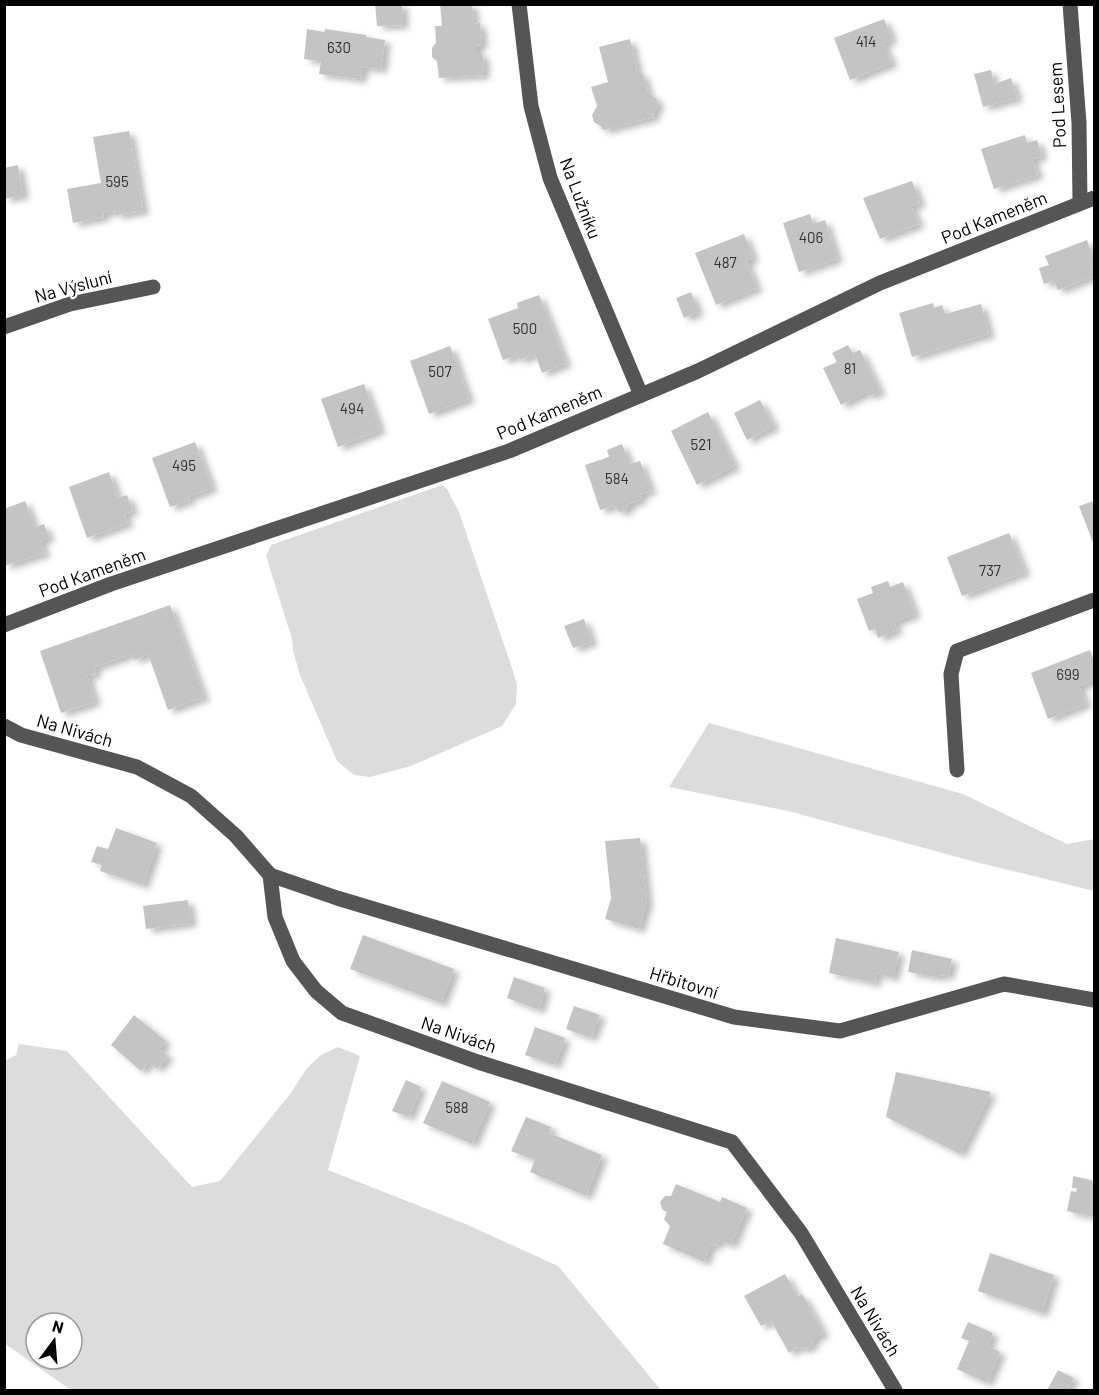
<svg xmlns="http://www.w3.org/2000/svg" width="1099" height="1395" viewBox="0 0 1099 1395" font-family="Barlow,sans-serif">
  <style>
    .green { fill: #dcdcdc; fill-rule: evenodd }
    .building { fill: #c4c4c4; filter: url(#shadow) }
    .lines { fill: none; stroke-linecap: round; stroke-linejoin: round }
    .minor { stroke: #555; stroke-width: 15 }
    .labels { text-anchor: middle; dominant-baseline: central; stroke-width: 4.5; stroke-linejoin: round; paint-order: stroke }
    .number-label { font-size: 15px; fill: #313131 }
    .street-label { font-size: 18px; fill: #000; stroke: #fff }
  </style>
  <defs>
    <filter id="shadow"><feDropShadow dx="6" dy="4" stdDeviation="3" flood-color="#0004"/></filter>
  </defs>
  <rect width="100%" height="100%" fill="#fff"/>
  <g class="green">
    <path d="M442,485L447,489L459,512L513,671L517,685L516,704L502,726L411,766L370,777L354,775L337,761L300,675L293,651L292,639L266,556L271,545Z"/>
    <path d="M709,723L963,794L1067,844L1094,839V891L972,861L788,811L669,787Z"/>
    <path d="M19,1044L67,1051L192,1187L220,1181L290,1094L307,1068L321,1055L338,1047L358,1055L360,1056L328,1170L468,1225L558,1266L661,1390H71L5,1344L4,1061L16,1055ZM36,1323H72V1359H36Z"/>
  </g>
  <g class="building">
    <path d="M375,4H402L403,25L377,26Z"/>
    <path d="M440,4H472L474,24L480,23L482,43L477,47V53L483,55L484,75L439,78L437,61L432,57V48L436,43L435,26H442Z"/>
    <path d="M884,19L892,39L883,43L892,63L850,80L834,38Z"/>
    <path d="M307,29L324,32L325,29L366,35V37L385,40L381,69L362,67L361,79L319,74L321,61L304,59Z"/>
    <path d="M630,39L638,74H643L648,93L656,98L658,105L653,114L654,117L603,130L602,127L594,122L592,115L597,106L591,87L608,82L599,47Z"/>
    <path d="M991,70L994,84L1011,78L1017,98L983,107L974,74Z"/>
    <path d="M129,131L143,211L116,215V211L103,213L104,217L73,223L67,189L101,183L93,137Z"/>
    <path d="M1025,135L1027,143L1037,140L1042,156L1032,159L1038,175L994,189L981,149Z"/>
    <path d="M18,165L23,195L4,199V168Z"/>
    <path d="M912,181L920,203L911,206L919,224L880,239L863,198Z"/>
    <path d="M810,214L813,224L825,220L837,259L799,272L783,223Z"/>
    <path d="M744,234L753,258L746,261L757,288L716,305L695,253Z"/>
    <path d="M1087,240L1094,261V276L1058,290L1054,281L1044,284L1039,268L1049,265L1045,256Z"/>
    <path d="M691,292L698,312L684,318L676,298Z"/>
    <path d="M539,295L566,363L542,373L535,354L520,360L518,355L503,360L488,319L518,308L517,303Z"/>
    <path d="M933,303L934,308L942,305L945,314L981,304L989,334L912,357L899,313Z"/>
    <path d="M848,345L853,353L860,350L880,391L869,396L867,392L841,405L823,368L837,362L832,353Z"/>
    <path d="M450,346L469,399L429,414L410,361Z"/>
    <path d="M364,384L380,430L338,447L321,399Z"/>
    <path d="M760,400L774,426L747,440L734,413Z"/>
    <path d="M708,412L735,466L697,485L671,431Z"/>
    <path d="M195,442L212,488L188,497L190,500L170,507L152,458Z"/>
    <path d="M622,444L630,464L640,461L651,491L640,494L642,499L629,504L626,510L620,512L613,506L600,510L585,465L609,457L607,450Z"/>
    <path d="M109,472L118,498L127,495L133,511L124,514L128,523L87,538L69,487Z"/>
    <path d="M25,501L35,527L44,524L49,538L40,541L45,553L4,566V509Z"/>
    <path d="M1094,501V545L1079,506Z"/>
    <path d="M1009,533L1025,572L962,596L947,557Z"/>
    <path d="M888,581L890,587L903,582L915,614L894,622L897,630L878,638L875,629L869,631L857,599L873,593L871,587Z"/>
    <path d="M170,605L204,697L168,710L148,654L135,660L132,654L94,667L96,674L87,675L95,702L61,713L40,651Z"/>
    <path d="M584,619L592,642L573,648L564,626Z"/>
    <path d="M1090,650L1094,662V680L1079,686L1086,704L1048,719L1031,673Z"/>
    <path d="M116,828L157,843L143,885L100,871L102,865L91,862L97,846L108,849Z"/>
    <path d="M640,838L647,901L639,929L605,919L611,898L605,841Z"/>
    <path d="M188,900L191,923L146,929L143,906Z"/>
    <path d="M363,935L454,969L441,1003L350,969Z"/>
    <path d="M836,938L899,952L893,978L876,973L875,983L829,973Z"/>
    <path d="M912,950L952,959L948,976L940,975L937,977L908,972Z"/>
    <path d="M514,977L545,988L539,1010L507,998Z"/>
    <path d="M574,1006L600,1015L591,1038L566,1029Z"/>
    <path d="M134,1015L166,1041L159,1049L168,1056L157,1069L149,1062L141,1071L111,1045Z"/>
    <path d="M535,1027L565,1038L555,1065L525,1055Z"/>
    <path d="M896,1072L991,1092L960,1154L886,1117Z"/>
    <path d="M406,1080L421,1087L409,1117L392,1111Z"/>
    <path d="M442,1081L490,1102L472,1144L423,1123Z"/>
    <path d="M526,1117L551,1127L549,1133L602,1155L586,1196L530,1172L535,1160L511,1151Z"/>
    <path d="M1073,1176L1094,1181V1217L1067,1211L1071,1191L1076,1192L1077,1188H1072Z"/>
    <path d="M676,1184L720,1202L722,1197L747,1208L731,1245L719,1240L716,1246L711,1244L704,1262L663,1244L670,1226L664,1219L667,1212L662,1209L660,1202L665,1196H671Z"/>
    <path d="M990,1253L1054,1275L1042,1313L978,1291Z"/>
    <path d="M785,1274L798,1297L802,1294L824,1333L814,1338L812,1345L806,1349L798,1347L789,1353L771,1321L761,1326L744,1296Z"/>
    <path d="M968,1322L993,1333L988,1346L1000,1352L987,1383L957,1369L969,1341L961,1338Z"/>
    <path d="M1058,1370L1074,1378L1067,1390H1047Z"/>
  </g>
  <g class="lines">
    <g class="minor">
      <path d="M519,4L531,106L550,178L641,395"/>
      <path d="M1070,4L1079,123L1080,203"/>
      <path d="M4,327L70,304L153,287"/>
      <path d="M4,625L111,584L509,451L698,371L880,283L1094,198"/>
      <path d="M4,726L21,735L137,767L191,796L236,836L270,875L275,917L293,961L316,991L342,1013L478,1062L732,1142L801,1233L895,1390"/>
      <path d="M957,770L951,674L957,651L1094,600"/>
      <path d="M270,875L337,898L734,1017L840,1031L1004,984L1094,1000"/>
    </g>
  </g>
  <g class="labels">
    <g class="number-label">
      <text x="866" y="41">414</text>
      <text x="339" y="47">630</text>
      <text x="117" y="181">595</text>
      <text x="811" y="237">406</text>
      <text x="725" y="262">487</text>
      <text x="525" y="328">500</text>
      <text x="850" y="368">81</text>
      <text x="440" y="371">507</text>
      <text x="352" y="408">494</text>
      <text x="701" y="444">521</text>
      <text x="184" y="465">495</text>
      <text x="617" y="478">584</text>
      <text x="990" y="570">737</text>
      <text x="1068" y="674">699</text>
      <text x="457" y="1107">588</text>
    </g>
    <g class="street-label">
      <text transform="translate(1057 105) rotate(-93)">Pod Lesem</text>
      <text transform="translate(581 198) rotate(69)">Na Lužníku</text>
      <text transform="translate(994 217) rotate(-22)">Pod Kameněm</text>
      <text transform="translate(73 286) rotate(-15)">Na Výsluní</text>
      <text transform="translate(549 412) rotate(-23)">Pod Kameněm</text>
      <text transform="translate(92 572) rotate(-20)">Pod Kameněm</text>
      <text transform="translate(75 730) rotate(16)">Na Nivách</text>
      <text transform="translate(684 982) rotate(17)">Hřbitovní</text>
      <text transform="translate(459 1034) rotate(19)">Na Nivách</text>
      <text transform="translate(876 1321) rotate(59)">Na Nivách</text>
    </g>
  </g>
  <rect width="1099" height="1395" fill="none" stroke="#000000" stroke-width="12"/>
  <g transform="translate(54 1341) rotate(16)"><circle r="28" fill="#ffffff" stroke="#999999" stroke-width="1.5"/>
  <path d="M0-4.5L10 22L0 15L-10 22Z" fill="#000000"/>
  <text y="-9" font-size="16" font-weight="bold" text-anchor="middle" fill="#000000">N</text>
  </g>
</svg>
